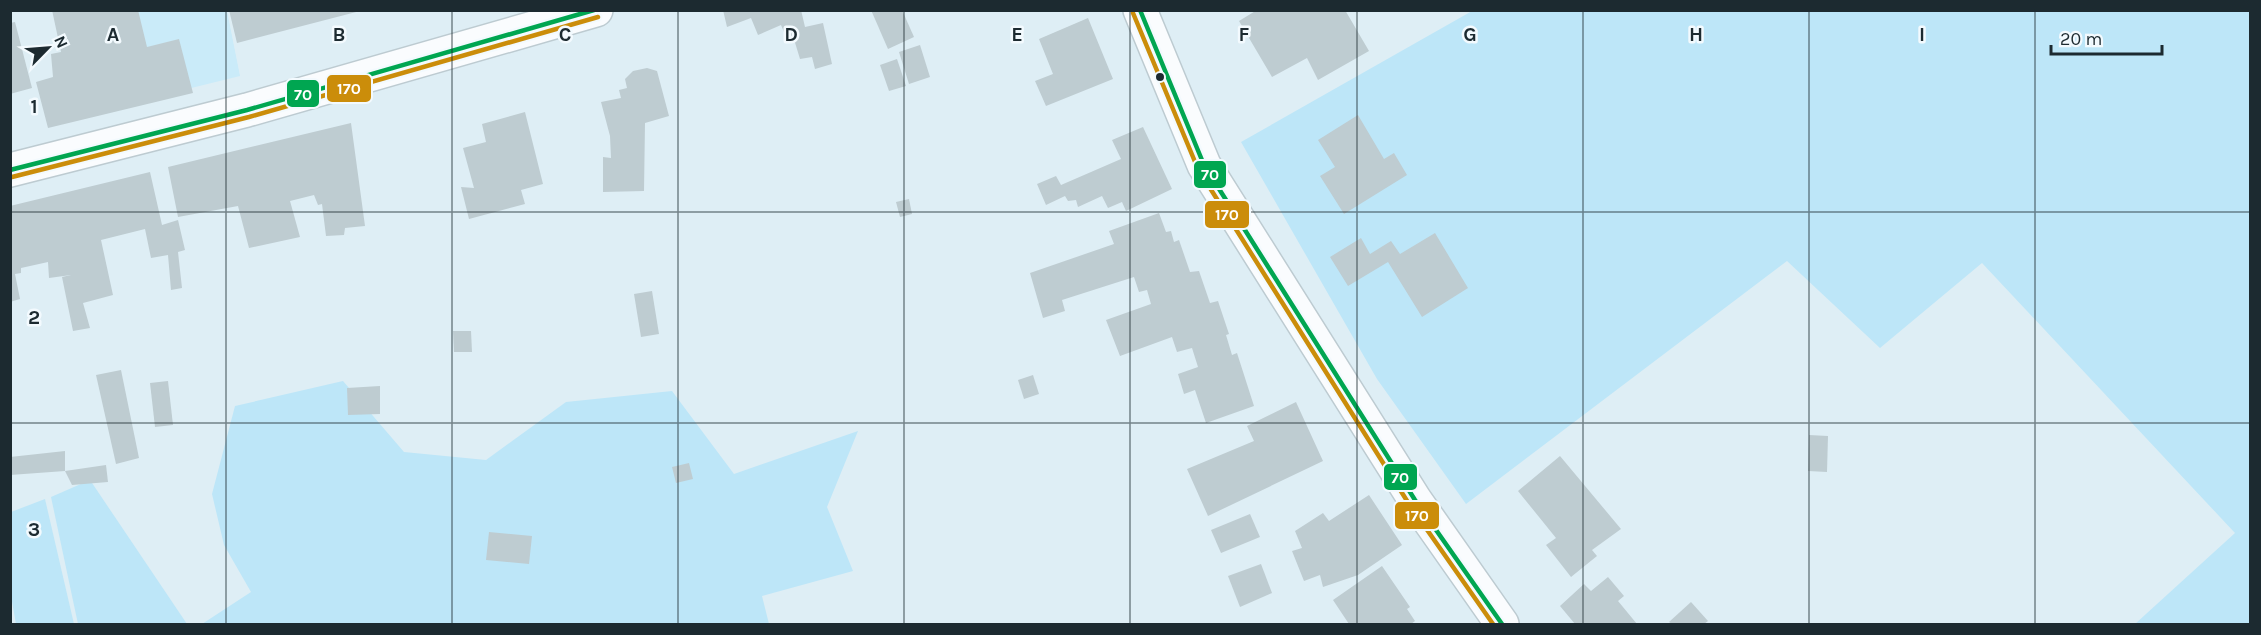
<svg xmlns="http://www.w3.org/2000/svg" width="2261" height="635" viewBox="0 0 2261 635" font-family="Karla,sans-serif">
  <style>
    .built { fill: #caebf9 }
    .green { fill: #bde6f8 }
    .building { fill: #beccd1 }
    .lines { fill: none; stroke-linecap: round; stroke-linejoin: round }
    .minor-casing { stroke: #bdcbd1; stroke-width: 36 }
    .minor { stroke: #fafcfe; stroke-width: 33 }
    .bus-1-casing { stroke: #f3fafe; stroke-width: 9 }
    .bus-2-casing { stroke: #f3fafe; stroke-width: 9 }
    .bus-1 { stroke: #00a651; stroke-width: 4.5 }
    .bus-2 { stroke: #cb8d0a; stroke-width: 4.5 }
    .grid { fill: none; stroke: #1c2a30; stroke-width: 1.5; stroke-opacity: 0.55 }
    .bus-dot { fill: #1c2a30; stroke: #f3fafe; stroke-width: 2 }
    .grid-label { font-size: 20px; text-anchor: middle; font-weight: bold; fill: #1c2a30; stroke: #f3fafe; stroke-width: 5; stroke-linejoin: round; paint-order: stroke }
    .line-badge { stroke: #f3fafe; stroke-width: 2 }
    .badge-label { font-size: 16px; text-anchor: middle; font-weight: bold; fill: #fff }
  </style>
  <rect width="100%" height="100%" fill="#deeef5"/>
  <path class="built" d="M88,11H227L240,76L114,107Z"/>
  <g class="green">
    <path d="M1472,11H2250V624H2135L2235,533L1982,263L1880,348L1787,261L1466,504L1377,379L1241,142Z"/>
    <path d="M343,381L404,452L486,460L566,402L672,391L734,474L858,431L827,507L853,571L762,596L769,624H202L251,592L224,545L212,494L235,406Z"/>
    <path d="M90,480L187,624H78L51,497Z"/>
    <path d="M45,499L74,624H16L11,596V512Z"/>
  </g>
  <g class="building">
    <path d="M52,10H138L147,47L179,39L193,93L48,128L36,82L53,77L51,54L61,52Z"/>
    <path d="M229,10H360V11L237,43Z"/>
    <path d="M723,10H801L805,27L823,23L832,64L815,69L812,57L800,59L793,36L787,39L781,25L758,35L751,18L727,27Z"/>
    <path d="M871,10H902L914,37L888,49Z"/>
    <path d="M1257,10H1345L1369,51L1318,80L1307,58L1272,77L1239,21Z"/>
    <path d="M1088,18L1113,79L1046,106L1035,81L1053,74L1039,39Z"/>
    <path d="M15,22L32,88L10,94V23Z"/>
    <path d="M920,45L930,77L909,84L899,52Z"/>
    <path d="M897,59L906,86L889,91L880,65Z"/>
    <path d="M647,68L657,71L669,116L645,123L644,191L603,192V157L611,158L610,136L601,102L621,98L619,90L627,88L625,79L633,71Z"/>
    <path d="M525,112L543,184L521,190L525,204L469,219L461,187L474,188L463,148L486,142L482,124Z"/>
    <path d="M1358,115L1384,159L1394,153L1407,175L1344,214L1320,176L1335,167L1318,140Z"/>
    <path d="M351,123L365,226L345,228L344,235L326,236L322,204L318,205L314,195L290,201L300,237L249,248L238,206L178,217L168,167Z"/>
    <path d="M1143,127L1172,189L1126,211L1122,202L1108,208L1102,196L1078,207L1076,200L1068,201L1065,196L1046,205L1037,184L1056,176L1061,185L1121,159L1112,140Z"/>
    <path d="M150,172L162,225L178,220L185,250L178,252L182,288L171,290L168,255L151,258L145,229L101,240L113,295L83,303L90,328L73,331L62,277L71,275L49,278L48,262L21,268V273L15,274L20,299L10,302V206Z"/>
    <path d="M909,199L912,214L900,217L896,202Z"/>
    <path d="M1159,213L1166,232L1171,231L1174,242L1179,240L1190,272L1199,271L1210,303L1218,301L1229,334L1226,335L1232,355L1237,353L1254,406L1206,423L1195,390L1184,394L1178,374L1198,367L1192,348L1177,352L1172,337L1120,356L1106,320L1151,304L1147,290L1139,292L1134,277L1062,300L1065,311L1043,318L1030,273L1114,244L1109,231Z"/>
    <path d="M1435,233L1468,288L1422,317L1388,262L1348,286L1330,257L1361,238L1370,254L1391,241L1400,254Z"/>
    <path d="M652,291L659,334L641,337L634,294Z"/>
    <path d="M453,331H471L472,352H454Z"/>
    <path d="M121,370L139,458L116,464L96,375Z"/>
    <path d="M1033,375L1039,394L1024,399L1018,380Z"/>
    <path d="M168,381L173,425L155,427L150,383Z"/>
    <path d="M380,386V414L348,415L347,388Z"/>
    <path d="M1296,402L1323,461L1208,516L1187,469L1254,441L1247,426Z"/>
    <path d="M1809,435L1828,436L1827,472L1808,471Z"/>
    <path d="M65,451V471L10,475V457Z"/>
    <path d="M1560,456L1621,529L1592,550L1597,556L1571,577L1546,545L1556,538L1518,491Z"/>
    <path d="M689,463L693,479L676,483L672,467Z"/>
    <path d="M106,465L108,482L72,485L65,471Z"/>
    <path d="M1369,495L1402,545L1358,575L1323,587L1320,575L1304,581L1292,551L1302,548L1295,531L1323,513L1329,521Z"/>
    <path d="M1250,514L1260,537L1221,553L1211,530Z"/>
    <path d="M489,532L532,536L529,564L486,560Z"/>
    <path d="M1261,564L1272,593L1240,607L1228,576Z"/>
    <path d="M1382,566L1410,607L1407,609L1415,621L1411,624H1349L1333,600Z"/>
    <path d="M1608,577L1624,596L1618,601L1637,624H1575L1560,606L1584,584L1591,591Z"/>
    <path d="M1691,602L1708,621L1704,624H1672L1669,622Z"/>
  </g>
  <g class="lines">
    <g class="minor-casing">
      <g id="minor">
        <path d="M1140,10L1204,165L1415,500L1502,624"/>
        <path d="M10,170L247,110L596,10"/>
      </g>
    </g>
    <use href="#minor" class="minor"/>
    <g class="bus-1-casing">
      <g id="bus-1">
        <path d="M1140,10L1204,165L1415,500L1502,624"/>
        <path d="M10,170L247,110L594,10"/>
      </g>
    </g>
    <g class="bus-2-casing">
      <g id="bus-2">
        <path d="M1133,13L1198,169L1409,504L1493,624"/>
        <path d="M12,177L249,117L598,17"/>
      </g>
    </g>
    <use href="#bus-1" class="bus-1"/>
    <use href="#bus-2" class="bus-2"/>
  </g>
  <path class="grid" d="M226,10V624M452,10V624M678,10V624M904,10V624M1130,10V624M1357,10V624M1583,10V624M1809,10V624M2035,10V624M10,212H2250M10,423H2250"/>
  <circle class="bus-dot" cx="1160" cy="77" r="5"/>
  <g class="grid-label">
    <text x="113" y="41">A</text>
    <text x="339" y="41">B</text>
    <text x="565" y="41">C</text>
    <text x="791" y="41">D</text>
    <text x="1017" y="41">E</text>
    <text x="1244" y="41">F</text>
    <text x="1470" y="41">G</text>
    <text x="1696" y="41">H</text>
    <text x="1922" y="41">I</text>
    <text x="34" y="113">1</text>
    <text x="34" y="324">2</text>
    <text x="34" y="536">3</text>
  </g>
  <g class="line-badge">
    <rect x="326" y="74" width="46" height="29" rx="6" fill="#cb8d0a"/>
    <rect x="286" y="79" width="34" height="29" rx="6" fill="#00a651"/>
    <rect x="1193" y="160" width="34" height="29" rx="6" fill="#00a651"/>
    <rect x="1204" y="200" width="46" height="29" rx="6" fill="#cb8d0a"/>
    <rect x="1383" y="463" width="35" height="28" rx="6" fill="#00a651"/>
    <rect x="1394" y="501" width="46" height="29" rx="6" fill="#cb8d0a"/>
  </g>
  <g class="badge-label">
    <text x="349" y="94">170</text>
    <text x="303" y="100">70</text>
    <text x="1210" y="180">70</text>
    <text x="1227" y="220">170</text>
    <text x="1400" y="483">70</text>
    <text x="1417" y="521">170</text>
  </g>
  <rect width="2261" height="635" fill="none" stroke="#1c2a30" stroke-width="24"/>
  <g transform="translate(48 48) rotate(65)" stroke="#f3fafe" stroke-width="4.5" paint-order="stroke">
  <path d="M0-4.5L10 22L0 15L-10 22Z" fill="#1c2a30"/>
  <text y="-9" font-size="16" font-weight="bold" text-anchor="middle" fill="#1c2a30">N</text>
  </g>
  <path d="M2051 45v9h111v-9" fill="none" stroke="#1c2a30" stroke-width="3"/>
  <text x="2060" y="45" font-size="18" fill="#1c2a30" stroke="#f3fafe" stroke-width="4.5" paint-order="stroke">20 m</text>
</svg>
